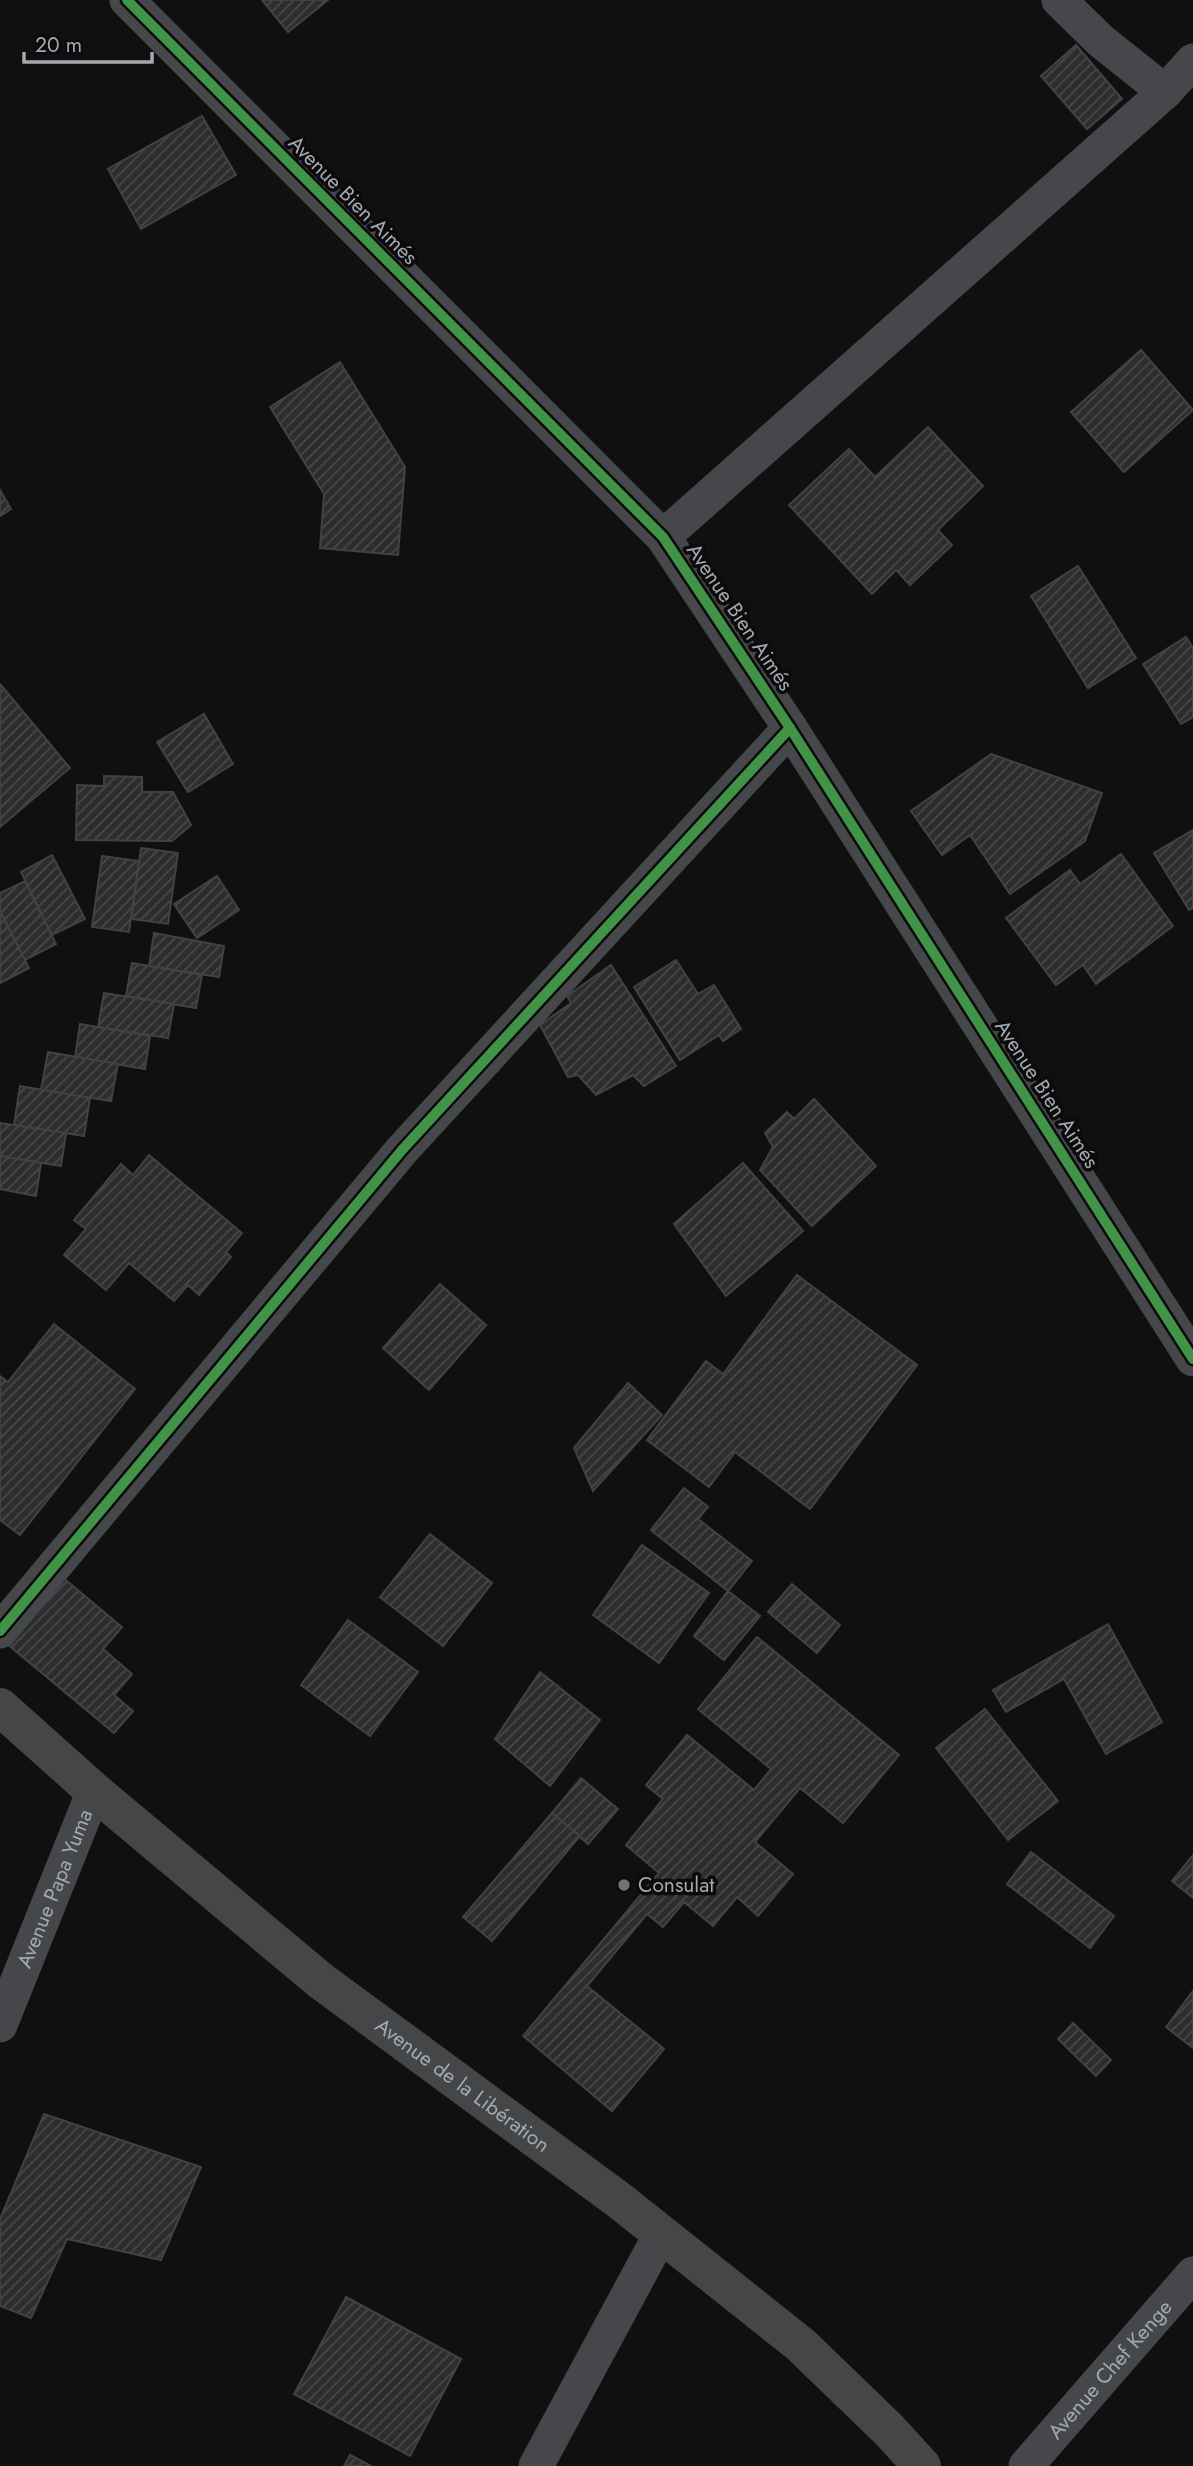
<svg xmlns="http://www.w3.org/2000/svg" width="1193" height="2466" viewBox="0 0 1193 2466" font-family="Jost,sans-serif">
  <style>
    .building { fill: url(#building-hatch); stroke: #404244; stroke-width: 2 }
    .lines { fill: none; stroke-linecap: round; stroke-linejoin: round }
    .street { stroke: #45474a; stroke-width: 35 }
    .secondary { stroke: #444647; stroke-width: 38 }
    .cycleway-casing { stroke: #0b0b0c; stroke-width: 15 }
    .cycleway { stroke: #419447; stroke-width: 10 }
    .poi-dot { fill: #707378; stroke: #0b0b0c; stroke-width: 2.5 }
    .labels { text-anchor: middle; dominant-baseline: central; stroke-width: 7; stroke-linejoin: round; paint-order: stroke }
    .street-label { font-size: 21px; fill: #a3a9b0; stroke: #0b0b0c }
    .poi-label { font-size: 21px; fill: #a3a9b0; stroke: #0b0b0c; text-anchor: start }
  </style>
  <defs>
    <pattern id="building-hatch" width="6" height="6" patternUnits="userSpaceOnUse" patternTransform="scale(1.75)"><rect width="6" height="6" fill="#2c2d2e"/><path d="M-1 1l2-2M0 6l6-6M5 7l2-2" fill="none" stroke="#47494a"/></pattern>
  </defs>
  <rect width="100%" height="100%" fill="#101011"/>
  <g class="building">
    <path d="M262,0H328L288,32Z"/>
    <path d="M1076,45L1122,99L1087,129L1041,76Z"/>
    <path d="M202,116L236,175L141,229L108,169Z"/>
    <path d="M1141,350L1193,410L1124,472L1071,412Z"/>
    <path d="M340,362L405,467L398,555L320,548L324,494L270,407Z"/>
    <path d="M928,427L983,486L938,530L952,545L910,585L896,570L872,594L789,505L849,449L875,477Z"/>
    <path d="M0,490L11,509L0,516Z"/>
    <path d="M1078,566L1136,658L1088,688L1031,596Z"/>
    <path d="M1186,637L1193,648V717L1181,724L1143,664Z"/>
    <path d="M0,684L70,768L0,827Z"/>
    <path d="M204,714L233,764L188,792L157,742Z"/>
    <path d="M991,754L1102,793L1085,841L1010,894L970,835L942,855L911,811Z"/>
    <path d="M104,776L142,777V792H173L191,825L172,841L76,840L77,785L104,786Z"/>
    <path d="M1193,830V908L1189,910L1154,853Z"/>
    <path d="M141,848L178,853L168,924L131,919Z"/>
    <path d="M1121,854L1173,926L1096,984L1083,965L1056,985L1006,918L1070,870L1080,884Z"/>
    <path d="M52,855L85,919L52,935L21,872Z"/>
    <path d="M102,856L139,861L129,932L92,927Z"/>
    <path d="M217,876L239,910L197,938L174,904Z"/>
    <path d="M25,881L56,944L25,960L0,911V893Z"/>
    <path d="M0,911L29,968L0,983Z"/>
    <path d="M154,933L224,946L219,977L149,966Z"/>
    <path d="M676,960L698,994L714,985L741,1029L723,1041L719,1035L680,1060L634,987Z"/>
    <path d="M132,963L202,975L196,1008L126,996Z"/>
    <path d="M611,965L676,1066L644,1086L633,1075L596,1095L578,1075L568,1077L540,1025L571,1003L567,996Z"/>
    <path d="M104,993L174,1004L168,1038L98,1027Z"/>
    <path d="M80,1024L150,1036L145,1069L75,1057Z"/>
    <path d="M48,1052L118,1064L111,1101L41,1090Z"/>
    <path d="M20,1086L90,1098L84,1136L14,1125Z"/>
    <path d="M814,1099L876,1166L812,1226L760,1170L773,1147L765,1133L787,1112L794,1119Z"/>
    <path d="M0,1123L66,1133L61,1166L0,1156Z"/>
    <path d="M149,1155L242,1233L226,1252L231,1257L199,1295L188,1285L174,1301L129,1263L106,1290L64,1255L86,1229L74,1220L121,1164L133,1175Z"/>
    <path d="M0,1156L41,1163L36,1196L0,1189Z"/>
    <path d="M743,1163L803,1231L726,1296L674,1224Z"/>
    <path d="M797,1275L917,1365L810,1509L735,1452L709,1487L647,1440L706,1361L723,1374Z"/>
    <path d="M440,1284L486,1325L429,1390L383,1348Z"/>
    <path d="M54,1324L135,1389L20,1535L0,1520V1376L8,1382Z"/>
    <path d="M628,1383L662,1415L593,1491L574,1448Z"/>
    <path d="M684,1488L708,1507L698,1519L752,1561L728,1591L651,1530Z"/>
    <path d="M430,1534L492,1583L443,1646L380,1597Z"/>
    <path d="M642,1545L709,1593L659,1663L593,1615Z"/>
    <path d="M61,1576L122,1627L103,1649L132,1674L114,1695L133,1711L114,1733L6,1643Z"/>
    <path d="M792,1584L840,1625L817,1653L768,1612Z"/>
    <path d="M728,1591L760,1616L724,1660L694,1636Z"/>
    <path d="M348,1620L418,1672L370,1736L301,1685Z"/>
    <path d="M1108,1624L1162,1722L1106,1754L1064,1679L1006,1712L993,1690Z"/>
    <path d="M757,1637L899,1755L843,1823L800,1788L755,1842L793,1874L758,1916L737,1897L713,1926L684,1902L663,1927L647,1914L587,1986L664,2049L612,2111L523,2036L659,1873L626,1845L663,1799L646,1785L687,1735L754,1790L771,1769L698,1709Z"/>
    <path d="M540,1672L600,1720L550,1786L495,1739Z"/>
    <path d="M985,1709L1058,1801L1008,1840L936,1748Z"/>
    <path d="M581,1778L618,1809L588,1844L552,1813Z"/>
    <path d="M552,1813L580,1836L492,1941L463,1917Z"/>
    <path d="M1031,1852L1114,1916L1090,1948L1007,1884Z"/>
    <path d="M1193,1855V1898L1172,1881Z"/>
    <path d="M1193,1991V2048L1166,2027Z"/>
    <path d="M1073,2023L1111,2060L1096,2076L1058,2039Z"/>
    <path d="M44,2114L201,2167L161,2260L67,2239L31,2318L0,2306V2219Z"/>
    <path d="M346,2297L461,2359L410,2456L294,2394Z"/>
    <path d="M350,2455L371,2466H344Z"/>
  </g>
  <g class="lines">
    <g class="street">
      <path d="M127,0L663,537L790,728L1193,1359"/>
      <path d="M1059,0L1101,41L1165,92"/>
      <path d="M663,537L1165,92L1193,61"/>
      <path d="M0,1631L402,1150L790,728"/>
      <path id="s1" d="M0,2025L94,1791"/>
      <path d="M536,2466L661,2234"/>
      <path id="s2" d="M1026,2466L1193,2274"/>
    </g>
    <path class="secondary" id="s3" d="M0,1707L94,1791L321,1981L620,2201L801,2345L889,2430L922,2466"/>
    <g class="cycleway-casing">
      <g id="cycleway">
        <path d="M127,0L663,537L790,728L1193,1359"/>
        <path d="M0,1631L402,1150L790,728"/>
      </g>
    </g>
    <use href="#cycleway" class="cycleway"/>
  </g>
  <circle class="poi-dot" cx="624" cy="1885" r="7"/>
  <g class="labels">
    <g class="street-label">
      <text transform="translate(353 200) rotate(45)">Avenue Bien Aimés</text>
      <text transform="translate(740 617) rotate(56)">Avenue Bien Aimés</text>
      <text transform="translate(1047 1094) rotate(57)">Avenue Bien Aimés</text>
      <text stroke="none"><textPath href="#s1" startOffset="147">Avenue Papa Yuma</textPath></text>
      <text stroke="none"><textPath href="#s3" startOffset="598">Avenue de la Libération</textPath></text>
      <text stroke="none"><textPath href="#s2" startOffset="128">Avenue Chef Kenge</textPath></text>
    </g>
    <g class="poi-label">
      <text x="638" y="1885">Consulat</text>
    </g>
  </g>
  <path d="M24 52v10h128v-10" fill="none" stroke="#a3a9b0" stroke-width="3.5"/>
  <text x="35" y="52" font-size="21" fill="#a3a9b0" stroke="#0b0b0c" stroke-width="5" paint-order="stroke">20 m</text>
</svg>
